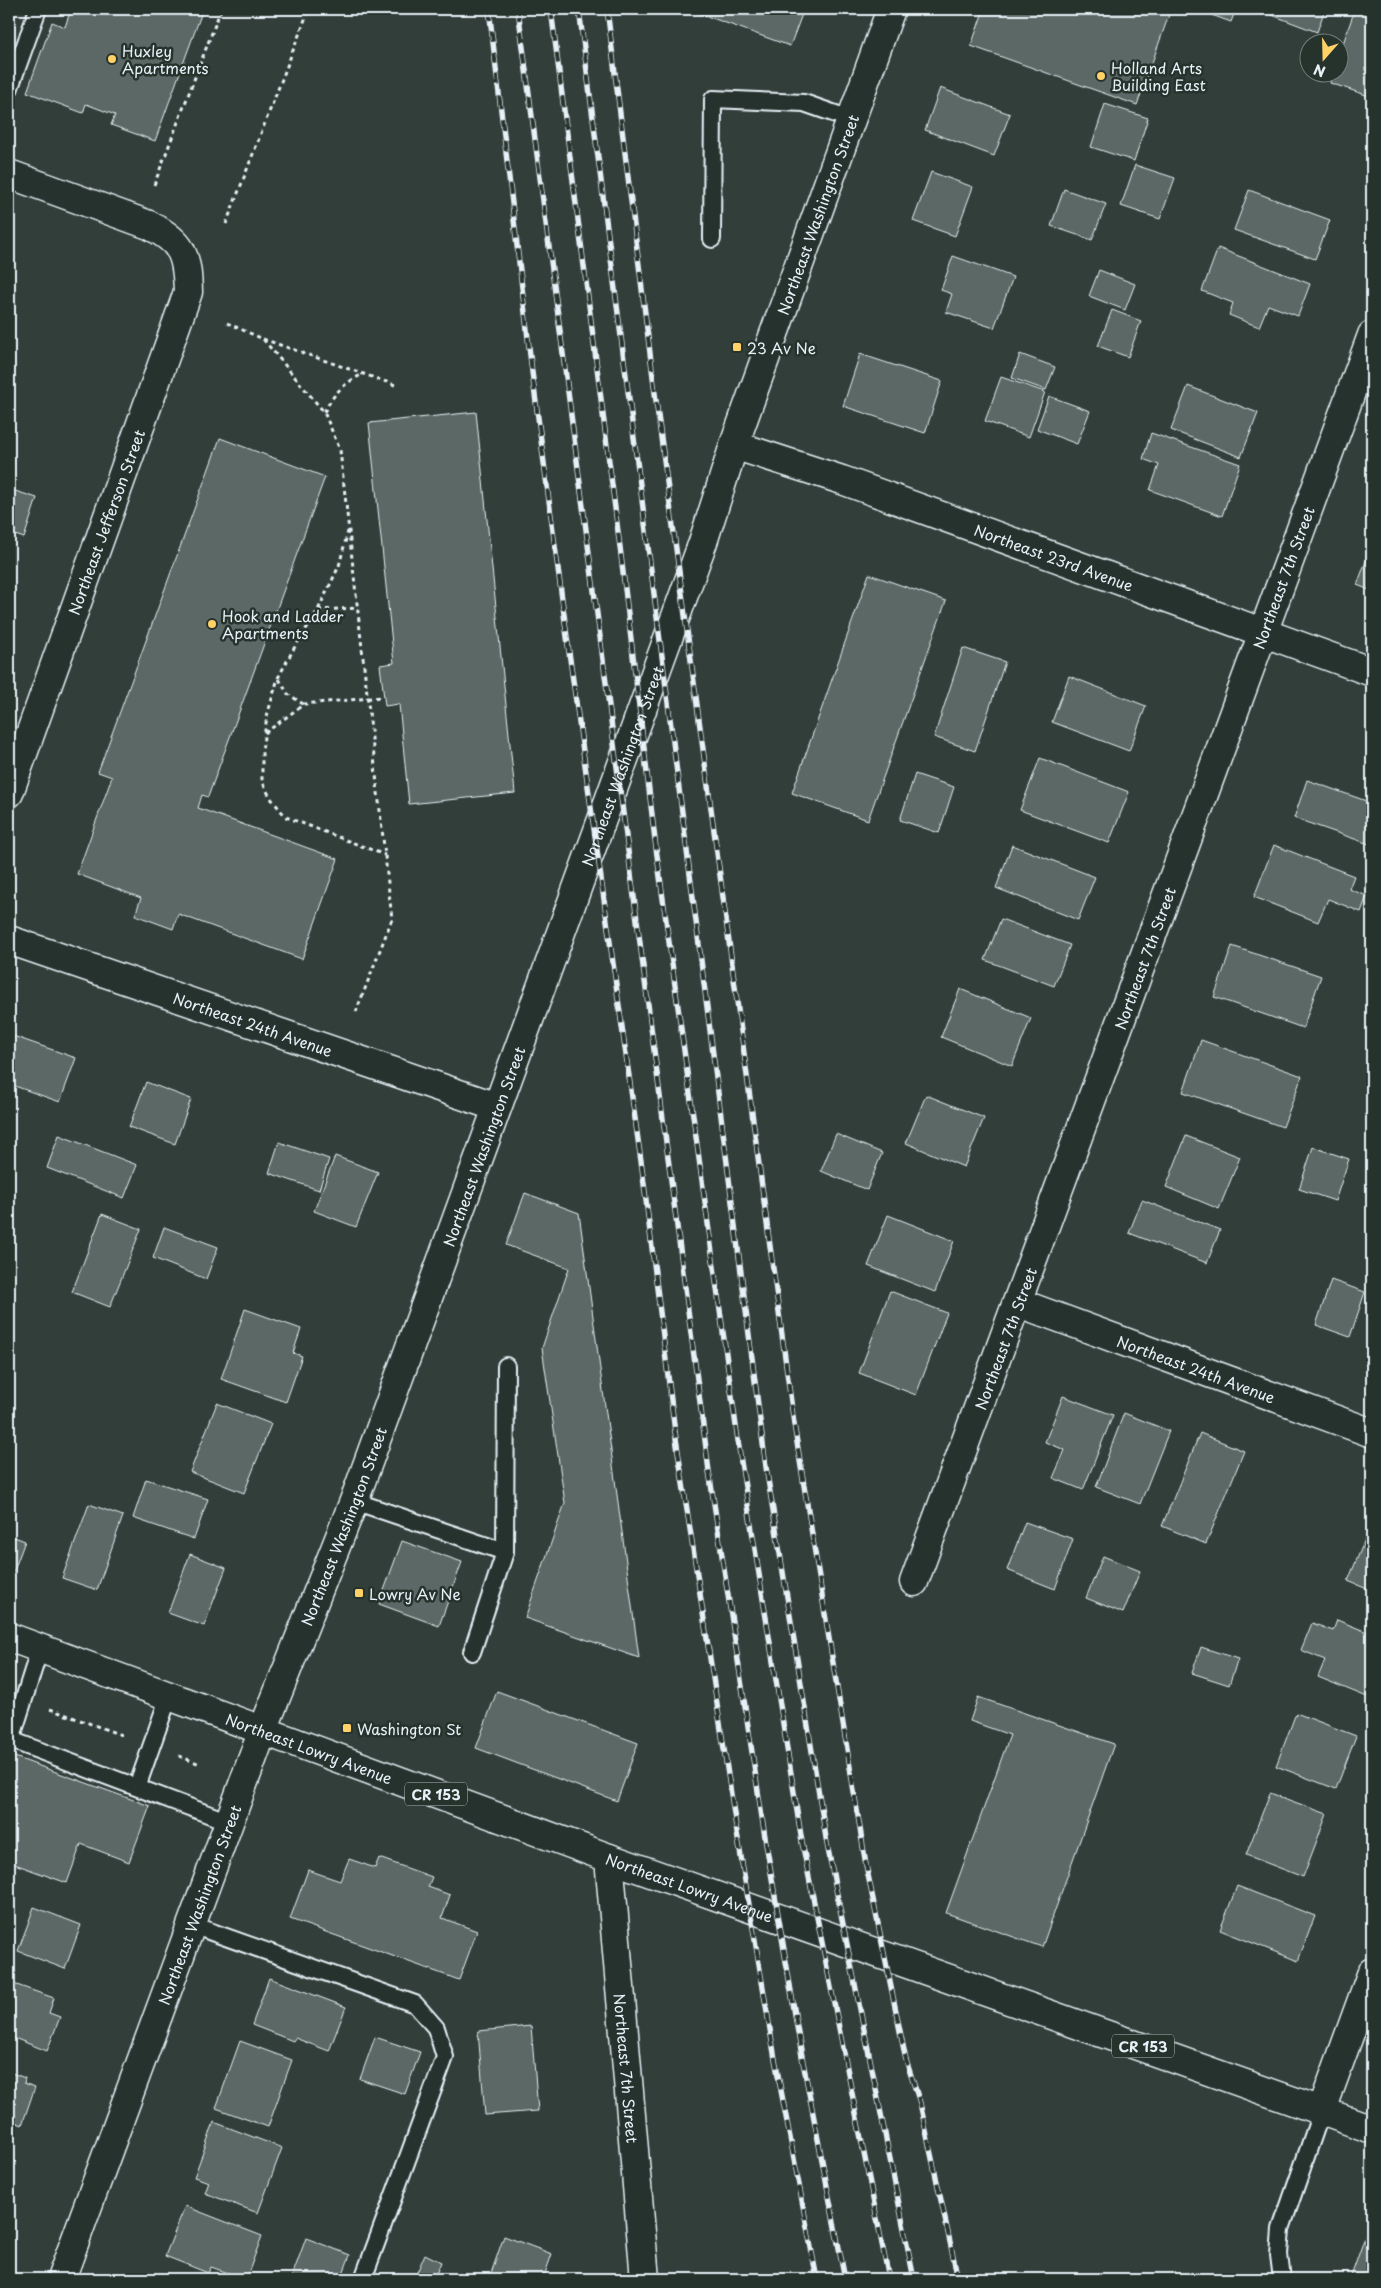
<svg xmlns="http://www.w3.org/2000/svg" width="1381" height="2288" viewBox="0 0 1381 2288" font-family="'Playpen Sans',sans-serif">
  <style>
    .building { fill: #5c6865; stroke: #e8f1f8 }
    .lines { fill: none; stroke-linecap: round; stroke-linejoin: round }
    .lane-casing { stroke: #e8f1f8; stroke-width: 20 }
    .street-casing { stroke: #e8f1f8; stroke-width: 31 }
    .secondary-casing { stroke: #e8f1f8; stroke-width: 31 }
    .primary-casing { stroke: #e8f1f8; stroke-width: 31 }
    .path { stroke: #e8f1f8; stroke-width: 3; stroke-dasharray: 4 4; stroke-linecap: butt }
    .lane { stroke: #26332d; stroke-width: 16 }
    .street { stroke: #26332d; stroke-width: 28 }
    .secondary { stroke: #26332d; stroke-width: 28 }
    .primary { stroke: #26332d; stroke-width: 28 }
    .rail-casing { stroke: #e8f1f8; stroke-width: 5.5 }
    .rail { stroke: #26332d; stroke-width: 4; stroke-dasharray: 11; stroke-linecap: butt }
    .poi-dot { fill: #ffd166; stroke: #26332d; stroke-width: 2 }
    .labels { text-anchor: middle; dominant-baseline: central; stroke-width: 5; stroke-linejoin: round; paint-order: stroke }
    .shield { fill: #26332d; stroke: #aeb8bb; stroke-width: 1 }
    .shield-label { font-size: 14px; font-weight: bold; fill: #e8f1f8 }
    .poi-label { font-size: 15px; fill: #e8f1f8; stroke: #26332d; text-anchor: start }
    .street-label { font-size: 15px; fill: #e8f1f8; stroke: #26332d }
  </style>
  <rect width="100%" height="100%" fill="#323e39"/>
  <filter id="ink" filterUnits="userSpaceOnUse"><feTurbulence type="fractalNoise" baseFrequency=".02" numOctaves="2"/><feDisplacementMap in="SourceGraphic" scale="10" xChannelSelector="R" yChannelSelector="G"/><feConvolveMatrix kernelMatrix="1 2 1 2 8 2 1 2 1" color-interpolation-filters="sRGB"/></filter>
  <g filter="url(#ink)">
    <g class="building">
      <path d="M71,9H203L155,141L111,125L115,115L86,104L83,113L27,92L52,22L65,27Z"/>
      <path d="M687,9H804L790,46Z"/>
      <path d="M984,9H1171L1137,105L971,46Z"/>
      <path d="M1195,9H1236L1231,22Z"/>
      <path d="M1266,9H1325L1317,32L1264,12Z"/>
      <path d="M1355,9H1372V97L1330,83L1333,72H1338V58Z"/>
      <path d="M940,88L1010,114L994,156L925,130Z"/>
      <path d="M1105,104L1148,118L1134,161L1091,147Z"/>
      <path d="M1135,165L1175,178L1160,219L1121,206Z"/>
      <path d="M931,172L973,187L955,236L913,221Z"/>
      <path d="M1064,189L1106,204L1092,240L1051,226Z"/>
      <path d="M1249,190L1330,220L1315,259L1234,230Z"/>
      <path d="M1218,248L1310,284L1298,316L1268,305L1259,327L1229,315L1233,303L1202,291Z"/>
      <path d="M953,256L1013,277L994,328L946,312L952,294L941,290Z"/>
      <path d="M1099,270L1135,284L1125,310L1089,296Z"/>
      <path d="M1112,310L1141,321L1128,357L1098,346Z"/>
      <path d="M860,354L942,381L925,433L843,406Z"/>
      <path d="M1020,354L1055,367L1046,390L1012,378Z"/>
      <path d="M1001,377L1045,392L1029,437L985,421Z"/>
      <path d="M1188,386L1258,413L1241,457L1171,430Z"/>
      <path d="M1049,396L1090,411L1077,444L1037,429Z"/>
      <path d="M476,412L515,793L409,804L399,704L385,706L380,665L394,663L369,423Z"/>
      <path d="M1151,433L1240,464L1222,516L1150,490L1159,465L1143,459Z"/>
      <path d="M220,438L325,477L208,797L202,795L198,808L338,859L302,959L178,914L173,929L135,915L141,898L77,874L112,777L98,772Z"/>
      <path d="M9,489L37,498L24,538L9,533Z"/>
      <path d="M1372,545V591L1357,585Z"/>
      <path d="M869,574L946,601L868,820L792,793Z"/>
      <path d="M963,648L1005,662L975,751L934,737Z"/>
      <path d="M1069,676L1146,706L1129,751L1052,722Z"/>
      <path d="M1040,758L1129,792L1109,843L1020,810Z"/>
      <path d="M915,774L954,787L939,833L900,820Z"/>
      <path d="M1307,780L1372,803V845L1294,818Z"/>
      <path d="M1012,845L1095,877L1078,920L996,888Z"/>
      <path d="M1274,845L1354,876L1349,889L1367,896L1361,912L1328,899L1318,922L1254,897Z"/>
      <path d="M1001,919L1070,945L1054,986L985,960Z"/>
      <path d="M1232,946L1321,976L1303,1028L1214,997Z"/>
      <path d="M960,989L1031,1018L1012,1066L941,1037Z"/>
      <path d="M10,1035L76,1058L60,1102L9,1084Z"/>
      <path d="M1201,1040L1302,1076L1283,1127L1183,1092Z"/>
      <path d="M146,1082L191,1099L175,1144L129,1127Z"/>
      <path d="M926,1095L984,1118L964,1167L906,1143Z"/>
      <path d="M836,1134L882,1153L867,1190L821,1171Z"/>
      <path d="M59,1135L137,1165L124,1198L47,1168Z"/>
      <path d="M1186,1136L1240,1157L1219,1209L1166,1187Z"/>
      <path d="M279,1142L329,1159L319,1190L269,1173Z"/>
      <path d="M1313,1147L1349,1159L1335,1201L1299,1189Z"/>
      <path d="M335,1156L378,1172L356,1227L314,1211Z"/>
      <path d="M525,1193L579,1213L639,1658L525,1618L565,1503L542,1348L569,1268L506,1245Z"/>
      <path d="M1142,1200L1220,1230L1207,1263L1129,1233Z"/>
      <path d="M102,1214L141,1229L110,1307L72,1292Z"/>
      <path d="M888,1215L954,1241L935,1292L868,1266Z"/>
      <path d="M164,1227L218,1247L206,1279L153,1258Z"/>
      <path d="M1331,1280L1365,1292L1350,1337L1316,1325Z"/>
      <path d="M890,1291L947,1313L916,1395L859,1373Z"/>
      <path d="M245,1309L301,1329L293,1353L302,1356L286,1402L221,1379Z"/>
      <path d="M1063,1396L1113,1415L1083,1490L1053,1478L1065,1450L1045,1442Z"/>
      <path d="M217,1403L271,1424L244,1493L190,1472Z"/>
      <path d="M1124,1413L1169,1431L1140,1504L1096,1487Z"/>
      <path d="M1200,1433L1244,1451L1206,1544L1162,1526Z"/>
      <path d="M146,1479L208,1499L194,1539L133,1518Z"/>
      <path d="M89,1504L123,1516L97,1590L62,1578Z"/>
      <path d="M1025,1522L1073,1539L1055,1589L1007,1570Z"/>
      <path d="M1370,1527L1372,1529V1591L1348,1581Z"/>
      <path d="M9,1535L25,1541L10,1581H9Z"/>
      <path d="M402,1541L462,1562L439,1626L379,1604Z"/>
      <path d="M190,1554L226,1568L204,1626L168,1613Z"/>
      <path d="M1103,1556L1140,1571L1123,1613L1086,1598Z"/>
      <path d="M1337,1620L1372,1634V1685L1367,1697L1318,1677L1325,1660L1301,1650L1312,1623L1333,1631Z"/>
      <path d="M1201,1647L1238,1659L1229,1685L1192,1673Z"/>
      <path d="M497,1691L638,1743L617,1801L476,1748Z"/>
      <path d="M978,1697L1114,1744L1042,1947L946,1913L1010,1735L970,1721Z"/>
      <path d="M1296,1713L1356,1736L1336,1789L1276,1766Z"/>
      <path d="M9,1755L150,1806L129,1862L81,1844L67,1883L9,1862Z"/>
      <path d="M1270,1793L1327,1814L1303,1877L1246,1855Z"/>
      <path d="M379,1858L432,1877L428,1887L450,1895L442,1918L477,1931L459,1980L290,1919L308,1870L340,1881L349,1859L375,1868Z"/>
      <path d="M1237,1886L1315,1916L1298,1961L1220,1930Z"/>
      <path d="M34,1907L81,1925L65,1969L18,1951Z"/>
      <path d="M269,1978L346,2007L329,2051L295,2038L293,2041L252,2025Z"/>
      <path d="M11,1983L54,1998L49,2013L60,2017L47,2051L9,2036V1987Z"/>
      <path d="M531,2026L538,2111L485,2115L478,2031Z"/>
      <path d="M375,2037L420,2052L405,2094L360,2079Z"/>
      <path d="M240,2041L292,2060L268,2127L216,2108Z"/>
      <path d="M9,2072L25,2078L24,2083L35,2087L22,2125L10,2120L9,2124Z"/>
      <path d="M214,2122L282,2148L258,2213L205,2193L209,2182L194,2177Z"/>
      <path d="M185,2206L262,2236L246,2279L211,2267L208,2273L165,2256Z"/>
      <path d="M1371,2220L1372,2279H1350Z"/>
      <path d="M504,2236L552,2254L543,2279H489Z"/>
      <path d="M306,2238L350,2255L341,2279H291Z"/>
      <path d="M425,2254L441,2262L434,2279H421L415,2277Z"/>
    </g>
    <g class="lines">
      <g class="lane-casing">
        <g id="lane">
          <path d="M9,90L38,9"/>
          <path d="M712,239L713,99L804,103L850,119"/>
          <path d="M354,1501L505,1552L472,1652"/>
          <path d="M505,1552L506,1366"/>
          <path d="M40,1648L11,1740L229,1822"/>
          <path d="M137,1787L169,1696"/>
          <path d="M192,1925L415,2004L436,2028L445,2057L363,2279"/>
          <path d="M1282,2279L1279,2255L1281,2229L1322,2110"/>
        </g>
      </g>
      <g class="street-casing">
        <g id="street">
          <path d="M9,174L149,225C183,242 187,255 188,292L9,793"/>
          <path id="s1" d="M734,445L842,480L1372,672"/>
          <path id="s2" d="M9,940L497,1107"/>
          <path id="s3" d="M1019,1303L1372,1433"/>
          <path id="s4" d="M914,1582C1070,1168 1218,750 1372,335"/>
          <path id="s5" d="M609,1858L645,2279"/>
          <path d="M1322,2110L1372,1972"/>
          <path id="s6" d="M61,2279L263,1730"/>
        </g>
      </g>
      <g class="secondary-casing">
        <g id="secondary">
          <path id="s7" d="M263,1730L354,1501L703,542L734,445L891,9"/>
        </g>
      </g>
      <g class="primary-casing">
        <g id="primary">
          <path id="s8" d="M9,1637L609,1858L1372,2129"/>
        </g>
      </g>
      <g class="path">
        <path d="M154,185L221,9"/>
        <path d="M226,224L309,9"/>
        <path d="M227,323L263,339L324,412L340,450L392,919L356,1012"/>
        <path d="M263,339L395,385"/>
        <path d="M324,412C334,393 344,383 363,374"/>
        <path d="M348,531L339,566L318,610L293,650L278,678L267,716L262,751V781L270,797L286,817L385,855"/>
        <path d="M318,610L358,608"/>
        <path d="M279,679L288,694L303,704"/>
        <path d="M265,733L304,704L383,697"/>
        <path d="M50,1709L124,1736"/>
        <path d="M179,1756L200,1764"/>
      </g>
      <use href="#lane" class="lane"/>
      <use href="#street" class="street"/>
      <use href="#secondary" class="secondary"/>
      <use href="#primary" class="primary"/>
      <g class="rail-casing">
        <g id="rail">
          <path d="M489,9L532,372L569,652L642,1168L675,1432L737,1833L775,2059L817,2279"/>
          <path d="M518,9L709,1471L765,1837L803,2062L845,2279"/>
          <path d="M551,9L620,547L656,848L741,1462L802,1842L889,2279"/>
          <path d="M579,9L766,1467L827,1844L914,2279"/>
          <path d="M607,9L655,393L794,1424L866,1865L906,2060L920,2103L958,2279"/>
        </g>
      </g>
      <use href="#rail" class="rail"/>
    </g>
  </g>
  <g class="poi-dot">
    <circle cx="112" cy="59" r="5"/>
    <circle cx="1101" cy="76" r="5"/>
    <rect x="732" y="342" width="10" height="10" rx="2.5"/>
    <circle cx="212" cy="624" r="5"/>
    <rect x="354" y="1588" width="10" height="10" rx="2.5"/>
    <rect x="342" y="1723" width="10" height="10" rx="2.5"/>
  </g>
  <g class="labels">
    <g class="shield">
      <rect x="405" y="1782.5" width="62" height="23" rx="4"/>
      <rect x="1112" y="2034.5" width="62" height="23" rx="4"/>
    </g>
    <g class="shield-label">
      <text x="436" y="1794">CR 153</text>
      <text x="1143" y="2046">CR 153</text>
    </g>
    <g class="poi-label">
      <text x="122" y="50">Huxley<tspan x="122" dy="17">Apartments</tspan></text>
      <text x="1111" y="67">Holland Arts<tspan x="1111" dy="17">Building East</tspan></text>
      <text x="747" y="347">23 Av Ne</text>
      <text x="222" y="615">Hook and Ladder<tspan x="222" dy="17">Apartments</tspan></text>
      <text x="369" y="1593">Lowry Av Ne</text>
      <text x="357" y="1728">Washington St</text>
    </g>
    <g class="street-label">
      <text stroke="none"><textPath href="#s7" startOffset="1614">Northeast Washington Street</textPath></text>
      <text transform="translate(106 522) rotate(-70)">Northeast Jefferson Street</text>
      <text stroke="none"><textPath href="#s1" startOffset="339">Northeast 23rd Avenue</textPath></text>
      <text stroke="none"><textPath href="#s4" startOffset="1070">Northeast 7th Street</textPath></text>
      <text stroke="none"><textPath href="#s7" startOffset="1029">Northeast Washington Street</textPath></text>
      <text stroke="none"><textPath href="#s4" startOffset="665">Northeast 7th Street</textPath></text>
      <text stroke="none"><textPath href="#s2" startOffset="258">Northeast 24th Avenue</textPath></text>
      <text stroke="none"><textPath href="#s7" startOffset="624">Northeast Washington Street</textPath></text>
      <text stroke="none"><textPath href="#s4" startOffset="260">Northeast 7th Street</textPath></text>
      <text stroke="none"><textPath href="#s3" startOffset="189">Northeast 24th Avenue</textPath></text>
      <text stroke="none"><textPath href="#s7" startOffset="219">Northeast Washington Street</textPath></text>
      <text stroke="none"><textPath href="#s8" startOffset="320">Northeast Lowry Avenue</textPath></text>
      <text stroke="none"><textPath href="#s8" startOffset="725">Northeast Lowry Avenue</textPath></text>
      <text stroke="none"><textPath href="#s6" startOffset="399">Northeast Washington Street</textPath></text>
      <text stroke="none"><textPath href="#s5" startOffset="211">Northeast 7th Street</textPath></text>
    </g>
  </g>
  <rect width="1381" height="2288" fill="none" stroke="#26332d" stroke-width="30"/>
  <rect x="15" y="15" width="1351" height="2258" fill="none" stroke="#e8f1f8" stroke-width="2" filter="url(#ink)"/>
  <g transform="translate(1324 58) rotate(200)"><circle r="24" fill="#26332d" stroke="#747f7e"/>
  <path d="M0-4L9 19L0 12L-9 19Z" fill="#ffd166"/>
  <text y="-8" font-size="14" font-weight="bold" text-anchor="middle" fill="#e8f1f8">N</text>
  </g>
</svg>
